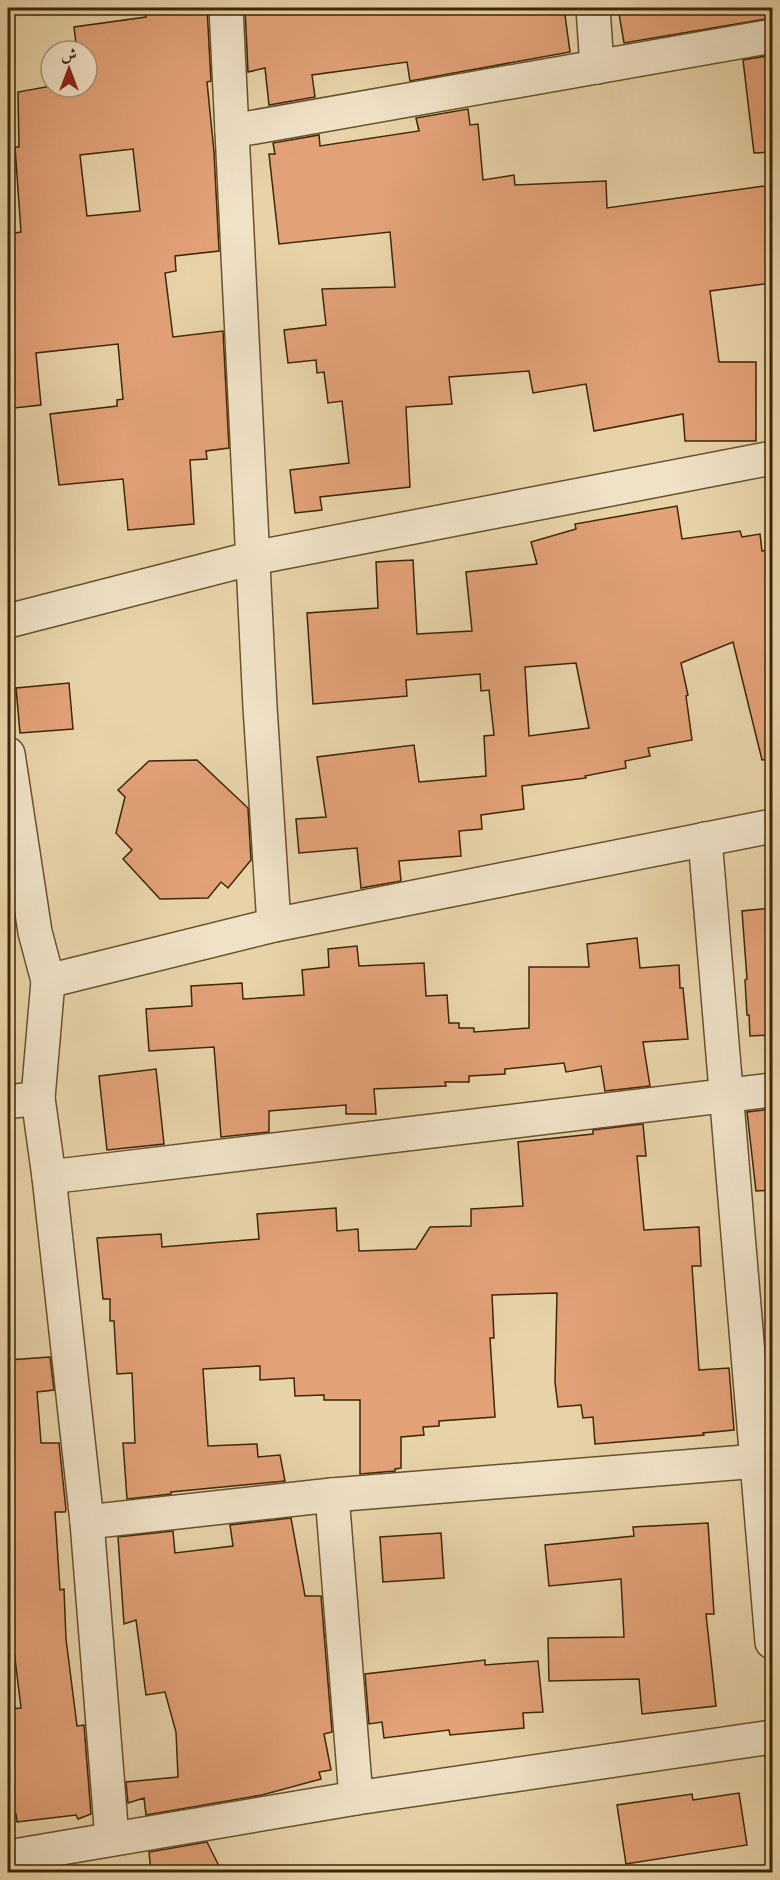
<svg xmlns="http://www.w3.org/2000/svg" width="780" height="1880" viewBox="0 0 780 1880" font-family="'IM FELL Double Pica',Amiri,serif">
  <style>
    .building { fill: #e3a178; stroke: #3c2705; stroke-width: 1.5; fill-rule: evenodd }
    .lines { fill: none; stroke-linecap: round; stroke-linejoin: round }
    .minor-casing { stroke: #67522e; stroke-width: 36 }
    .minor { stroke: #f0e2c7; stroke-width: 33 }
  </style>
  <rect width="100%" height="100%" fill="#e8d3a9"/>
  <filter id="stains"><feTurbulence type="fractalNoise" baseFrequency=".00333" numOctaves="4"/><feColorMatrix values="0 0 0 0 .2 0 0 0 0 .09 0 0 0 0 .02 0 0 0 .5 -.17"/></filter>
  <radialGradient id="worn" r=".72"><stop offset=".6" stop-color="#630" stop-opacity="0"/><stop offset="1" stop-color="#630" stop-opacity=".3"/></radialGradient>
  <g class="building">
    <path d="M145,8H207L211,81L207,82L214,152L219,251L175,256L176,271L165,273L173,337L223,331L229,448L206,451L207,459L190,460L194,524L128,530L123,479L59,485L50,414L117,406V400L123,399L118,344L36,353L41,405L14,408L8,347V234L21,232L15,147H19L18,92L51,86L87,87V51H77L74,27L146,17ZM133,149L140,211L87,216L80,155Z"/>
    <path d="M245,8H564L570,52L410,81L407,62L312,75L315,97L269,105L265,68L248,72Z"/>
    <path d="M618,8H772V18L624,43Z"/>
    <path d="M772,55V152L754,153L743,60Z"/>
    <path d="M468,109L470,125L478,124L483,180L514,175L515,185L606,181L607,208L772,185V283L710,291L719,362H756V441H685L683,414L594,431L586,384L533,393L529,371L449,377L452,404L406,407L410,487L320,497L322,510L295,513L290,470L349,463L342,401L328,403L324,372L317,373L316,360L288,363L284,330L326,325L322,289L395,287L390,232L279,244L269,154H275L273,143L319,135L320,146L419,131L416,118Z"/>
    <path d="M677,506L682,539L740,531L742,537L760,534L762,551L772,549V759L762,760L733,642L681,663L688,695L686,696L692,740L648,748L650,756L625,761L626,768L585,776L586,778L522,786L524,809L481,815L482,829L459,831L461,856L399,861L401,881L361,888L357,848L299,853L296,819L326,817L317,757L414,745L419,782L486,776L484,736L494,735L489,690L481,691L480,674L406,680L407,696L313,704L307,613L378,608L376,562L413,560L417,634L472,631L466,572L537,564L531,542L576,529L575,524ZM576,663L589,728L529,736L525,667Z"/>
    <path d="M69,683L73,729L20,733L16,688Z"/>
    <path d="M197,760L248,808L251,860L228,888L221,882L208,898L160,899L123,859L132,850L116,833L125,797L118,790L149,761Z"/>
    <path d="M771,908L772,1035L750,1036L749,1015H747L745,980L747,979L742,911Z"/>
    <path d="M637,938L640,968L679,965L680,988H683L688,1039L643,1042L650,1086L605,1091L601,1066L566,1072L564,1063L505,1069V1074L469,1076V1082H445L446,1086L374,1089L376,1114H346V1105L269,1111V1132L221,1137L214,1047L149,1051L146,1009L192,1006L191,986L242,983L243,999L304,995L302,970L329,967L328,949L357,946L359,966L424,963L426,996L447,995L449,1023H459V1028H474V1032L529,1028V967H589L587,944Z"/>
    <path d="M156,1069L164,1144L107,1150L99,1076Z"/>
    <path d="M772,1109V1190L756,1191L747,1112Z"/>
    <path d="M643,1124L646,1156H637L644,1230L699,1227L701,1266H692L699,1370L729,1368L734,1430L703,1433L704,1435L595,1444L593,1417L583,1418L581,1405L558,1407L555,1382L557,1293L492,1295L494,1338H490L495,1417L439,1421V1426L423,1427L424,1435L401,1437V1468L395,1469V1471L360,1474V1400H324V1395L295,1396L294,1378L260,1380V1366L203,1369L208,1446L257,1444L258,1457L280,1455L285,1481L171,1492V1494L127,1499L123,1443H135L132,1373L117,1374L114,1321H110V1299H103L97,1238L161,1234L162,1247L259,1239L257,1214L336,1208L337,1231L358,1229L359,1251L416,1249L430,1227L471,1226V1209L523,1206L518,1142L593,1134V1130Z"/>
    <path d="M50,1357L54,1390L37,1392L41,1443H59L66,1510L65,1512H55L60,1590L64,1589L66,1639L77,1726L84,1725L91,1814L78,1819L76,1815L17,1822L16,1814L8,1815V1709L21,1708L10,1618H8V1360Z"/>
    <path d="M291,1518L305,1596H321L332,1732L324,1734L331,1770L319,1772L321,1779L262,1795L146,1815L144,1798L128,1803L126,1782L178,1777L176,1732L165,1692L146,1695L136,1620L124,1624L118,1537L173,1531L175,1553L233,1546L230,1525Z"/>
    <path d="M708,1523L714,1614H706L716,1706L642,1714L639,1679L549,1681L548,1638L624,1637L621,1579L549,1586L545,1545L634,1536L633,1527Z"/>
    <path d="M441,1533L444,1578L383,1582L380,1537Z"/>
    <path d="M485,1660V1665L538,1661L543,1712L523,1713L524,1728L450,1735L449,1730L384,1738L382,1722L369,1724L365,1674Z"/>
    <path d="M739,1793L747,1845L626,1864L617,1805L692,1794L693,1800Z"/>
    <path d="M207,1842L222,1872H151L149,1852Z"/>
  </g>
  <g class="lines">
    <g class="minor-casing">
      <g id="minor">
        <path d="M226,8L260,707L274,925"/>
        <path d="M593,8L597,67"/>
        <path d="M232,131L772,36"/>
        <path d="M8,621L253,558L772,458"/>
        <path d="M8,754L35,932L48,981L38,1098L49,1177L87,1522L112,1839"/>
        <path d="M705,839L772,1642"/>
        <path d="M48,981L274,925L772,826"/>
        <path d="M8,1102L38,1098"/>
        <path d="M49,1177L772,1090"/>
        <path d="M332,1495L356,1798"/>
        <path d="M87,1522L332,1495L758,1461"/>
        <path d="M8,1857L356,1798L772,1737"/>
      </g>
    </g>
    <use href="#minor" class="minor"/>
  </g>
  <rect width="780" height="1880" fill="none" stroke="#e8d3a9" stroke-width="30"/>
  <rect x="9" y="9" width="762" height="1862" fill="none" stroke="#3c2705" stroke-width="3"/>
  <rect x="15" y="15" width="750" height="1850" fill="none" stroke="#3c2705" stroke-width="1.5"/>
  <g transform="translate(69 69)"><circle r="28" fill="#f0e2c7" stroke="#a89779" stroke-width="1.5"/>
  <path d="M0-4.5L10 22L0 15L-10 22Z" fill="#8f2418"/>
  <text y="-9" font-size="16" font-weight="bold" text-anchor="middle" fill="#3c2705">ش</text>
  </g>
  <rect width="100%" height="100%" filter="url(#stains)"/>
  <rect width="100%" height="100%" fill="url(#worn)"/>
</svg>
